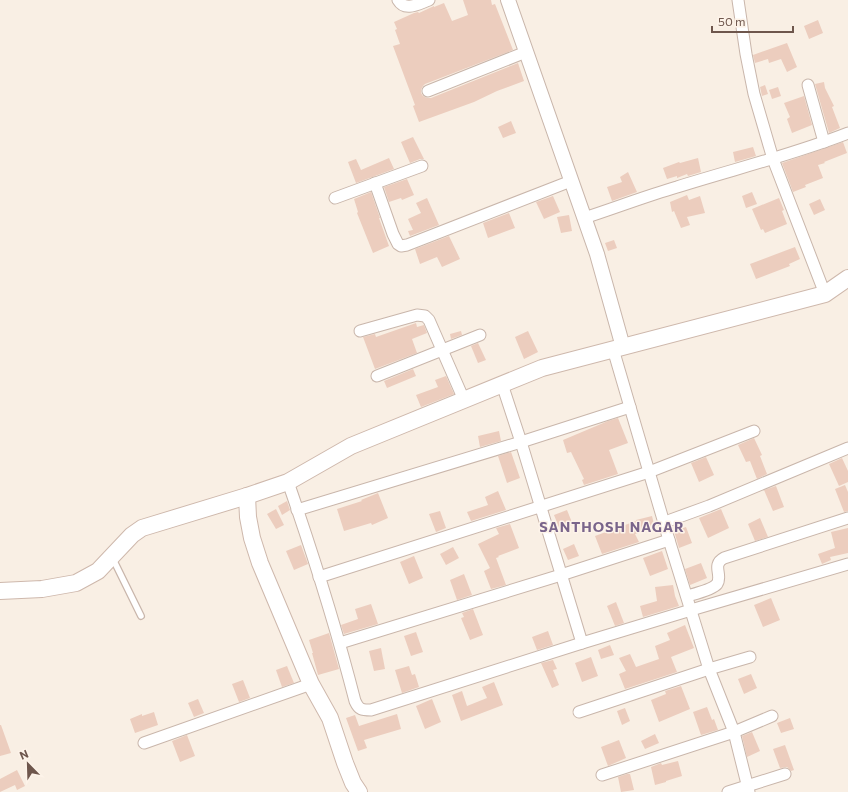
<svg xmlns="http://www.w3.org/2000/svg" width="848" height="792" viewBox="0 0 848 792" font-family="Commissioner,sans-serif">
  <style>
    .building { fill: #eccdbe }
    .lines { fill: none; stroke-linecap: round; stroke-linejoin: round }
    .service-casing { stroke: #c9b6ab; stroke-width: 8 }
    .minor-casing { stroke: #c9b6ab; stroke-width: 13 }
    .tertiary-casing { stroke: #c9b6ab; stroke-width: 16 }
    .secondary-casing { stroke: #ceb8ac; stroke-width: 18 }
    .service { stroke: #fff; stroke-width: 5.5 }
    .minor { stroke: #fff; stroke-width: 11 }
    .tertiary { stroke: #fff; stroke-width: 14 }
    .secondary { stroke: #fff; stroke-width: 16 }
    .labels { text-anchor: middle; dominant-baseline: central; stroke-width: 3; stroke-linejoin: round; paint-order: stroke }
    .district-label { font-size: 14px; font-weight: bold; letter-spacing: 1px; fill: #7a658b; stroke: #fdf3e9 }
  </style>
  <rect width="100%" height="100%" fill="#f9efe4"/>
  <g class="building">
    <path d="M463,0H491L492,5L495,4L513,50L425,84L423,86L421,90V93L423,96L427,98H431L518,63L524,81L497,91L474,102L419,122L413,106L415,105L393,46L400,44L395,30L397,29L394,22L414,13L418,12L419,13L434,6V7L444,3L452,21L468,15Z"/>
    <path d="M818,20L823,33L809,39L804,26Z"/>
    <path d="M787,43L797,67L787,72L781,59L769,63L768,59L755,63L753,55Z"/>
    <path d="M824,82L825,88L834,106L832,107L840,128L829,133L815,84Z"/>
    <path d="M765,85L768,94L762,96L760,87Z"/>
    <path d="M778,87L781,96L772,99L769,90Z"/>
    <path d="M804,96L812,125L792,133L787,119L790,117L784,103Z"/>
    <path d="M511,121L516,133L503,138L498,127Z"/>
    <path d="M413,137L424,159H420L410,163L401,142Z"/>
    <path d="M843,142L847,153L824,162L825,163L818,165L823,178L805,185L806,187L793,192L782,163Z"/>
    <path d="M753,147L756,156L735,162L733,152Z"/>
    <path d="M389,158L394,169L356,183L348,162L356,159L361,170Z"/>
    <path d="M698,158L701,172L688,176L687,174L677,178V176L667,179L663,168L679,162L680,163Z"/>
    <path d="M628,172L637,192L612,201L607,187L622,182L620,177Z"/>
    <path d="M407,179L414,195L402,200L401,198L389,202L384,187Z"/>
    <path d="M371,192L380,218H379L389,246L373,253L357,213L358,212L354,199Z"/>
    <path d="M752,192L757,204L746,208L742,196Z"/>
    <path d="M687,195L689,200L700,196L705,213L687,217L690,225L681,228L674,211L672,212L670,202Z"/>
    <path d="M553,196L560,212L544,219L536,202Z"/>
    <path d="M427,198L439,225L410,236L408,231L413,230L408,219L421,213L416,203Z"/>
    <path d="M779,198L784,210L782,211L787,224L765,233L763,229L761,230L752,209Z"/>
    <path d="M820,199L825,210L814,215L809,204Z"/>
    <path d="M509,213L515,228L488,238L483,223Z"/>
    <path d="M569,215L572,231L561,233L557,217Z"/>
    <path d="M449,236L460,259L442,267L437,257L420,264L415,249Z"/>
    <path d="M614,240L617,248L608,251L605,243Z"/>
    <path d="M795,247L800,259L789,264L790,266L756,279L750,264Z"/>
    <path d="M416,323L417,327L424,325L427,333L412,339L417,353L375,369L363,337L375,334L376,337Z"/>
    <path d="M461,331L462,335L451,339L450,334Z"/>
    <path d="M528,331L538,352L524,359L515,337Z"/>
    <path d="M478,343L486,360L478,363L471,346Z"/>
    <path d="M413,369L416,376L387,388L384,381Z"/>
    <path d="M446,376L454,394L421,407L416,395L438,387L435,380Z"/>
    <path d="M618,418L628,443L609,450L618,474L584,485L582,480L584,479L571,452L567,453L563,440L608,421Z"/>
    <path d="M499,431L501,441L480,447L478,436Z"/>
    <path d="M754,438L762,455L760,456L767,474L757,479L750,461L746,462L738,445Z"/>
    <path d="M511,452L520,478L507,483L498,456Z"/>
    <path d="M706,457L714,475L699,482L691,463Z"/>
    <path d="M842,458L848,471V482L839,486L829,464Z"/>
    <path d="M845,485L848,492V511L844,512L835,489Z"/>
    <path d="M776,486L784,507L773,511L764,490Z"/>
    <path d="M498,491L506,510L471,521L467,512L488,505L485,497Z"/>
    <path d="M378,493L388,518L372,525L371,523L344,531L337,509L362,501L361,500Z"/>
    <path d="M287,501L290,510L282,515L278,506Z"/>
    <path d="M276,509L284,525L276,529L267,514Z"/>
    <path d="M721,509L729,528L708,538L699,518Z"/>
    <path d="M567,510L573,525L560,530L554,515Z"/>
    <path d="M440,511L446,528L436,532L429,514Z"/>
    <path d="M652,516L655,528L635,534L639,542L602,554L595,536L636,521V520Z"/>
    <path d="M760,518L768,537L755,541L748,524Z"/>
    <path d="M510,524L519,548L498,556L499,557L496,558L506,585L491,589L484,571L490,568L478,544L499,534L496,528Z"/>
    <path d="M686,527L692,543L679,548L674,531Z"/>
    <path d="M848,528V553L830,557L831,560L822,564L818,554L835,548L831,532Z"/>
    <path d="M574,544L579,556L568,560L563,549Z"/>
    <path d="M301,545L308,564L294,570L286,551Z"/>
    <path d="M453,547L459,558L446,565L440,554Z"/>
    <path d="M662,551L668,569L650,576L643,558Z"/>
    <path d="M414,556L423,578L409,584L400,562Z"/>
    <path d="M701,563L707,578L690,585L685,569Z"/>
    <path d="M464,574L472,595L457,600L450,580Z"/>
    <path d="M673,585L675,596L679,606L643,617L640,606L657,601L655,587Z"/>
    <path d="M771,598L780,620L763,627L754,605Z"/>
    <path d="M616,602L624,623L615,626L607,606Z"/>
    <path d="M371,604L378,624L344,634L341,625L358,619L355,609Z"/>
    <path d="M473,609L483,635L470,640L461,618L464,617L462,613Z"/>
    <path d="M685,625L694,648L671,657L677,672L625,689L619,674L626,671L619,658L630,654L636,667L659,659L655,646L670,640L667,633Z"/>
    <path d="M548,631L553,645L537,650L532,637Z"/>
    <path d="M416,632L423,652L411,656L404,636Z"/>
    <path d="M329,633L339,669L318,675L312,653H313L309,640Z"/>
    <path d="M610,645L614,655L601,659L598,650Z"/>
    <path d="M381,648L385,669L374,671L369,651Z"/>
    <path d="M591,657L598,676L582,682L575,663Z"/>
    <path d="M553,660L557,669L553,670L559,685L552,688L541,663Z"/>
    <path d="M287,666L294,683L282,687L276,670Z"/>
    <path d="M409,666L412,675L415,674L419,687L402,693L395,670Z"/>
    <path d="M751,674L757,688L744,694L738,679Z"/>
    <path d="M243,680L250,698L239,702L232,684Z"/>
    <path d="M494,682L503,705L461,721L452,695L462,691L467,706L487,698L482,687Z"/>
    <path d="M681,686L690,709L659,722L651,700L666,694L665,691Z"/>
    <path d="M198,699L204,713L194,717L188,703Z"/>
    <path d="M432,699L441,722L425,729L416,706Z"/>
    <path d="M707,707L712,720L714,719L718,730L701,735L693,712Z"/>
    <path d="M625,708L630,721L622,725L617,711Z"/>
    <path d="M154,712L158,725L135,733L130,719L142,714V716Z"/>
    <path d="M397,714L401,729L364,740L367,748L358,751L346,718L355,715L359,726Z"/>
    <path d="M790,718L794,729L781,733L777,723Z"/>
    <path d="M0,725H1L11,753L0,756Z"/>
    <path d="M752,732L760,751L747,757L742,736Z"/>
    <path d="M655,734L659,743L645,749L641,741Z"/>
    <path d="M187,735L195,756L180,762L172,741Z"/>
    <path d="M619,740L626,758L608,766L601,747Z"/>
    <path d="M785,745L794,770L791,771L787,767L780,768L773,749Z"/>
    <path d="M678,761L682,776L666,781V782L655,785L651,767L661,763L662,765Z"/>
    <path d="M17,770L25,786L17,790L15,785L0,792V779Z"/>
    <path d="M627,774H630L634,790L621,792L618,777Z"/>
  </g>
  <g class="lines">
    <g class="service-casing">
      <path id="service" d="M113,559L141,616"/>
    </g>
    <g class="minor-casing">
      <g id="minor">
        <path d="M398,0C405,12 418,4 429,0"/>
        <path d="M738,0L746,54L754,94L773,159L825,294"/>
        <path d="M808,85L824,142"/>
        <path d="M428,91L526,52"/>
        <path d="M375,183L393,234L398,244L401,246L407,245L571,181"/>
        <path d="M335,198L422,166"/>
        <path d="M584,218C615,208 646,196 677,187C734,169 792,155 848,133"/>
        <path d="M360,331L417,315L425,316L429,320L464,400"/>
        <path d="M613,349L669,540L709,669L734,732L749,792"/>
        <path d="M377,376L480,335"/>
        <path d="M502,384L521,442L582,643L691,610L848,564"/>
        <path d="M288,482C313,554 336,627 355,701C359,710 362,710 371,710L582,643"/>
        <path d="M297,510L521,442L630,407"/>
        <path d="M665,522L709,506L848,448"/>
        <path d="M319,577L649,472L754,431"/>
        <path d="M687,596C694,594 712,590 717,584C723,575 711,565 724,558L848,518"/>
        <path d="M340,643L561,575L669,540"/>
        <path d="M579,712L709,669L750,657"/>
        <path d="M144,743L311,684"/>
        <path d="M602,775L734,732L772,716"/>
        <path d="M728,792L785,774"/>
      </g>
    </g>
    <g class="tertiary-casing">
      <path id="tertiary" d="M508,0L597,254L623,347"/>
    </g>
    <g class="secondary-casing">
      <g id="secondary">
        <path d="M247,496L248,517L252,538L260,563L311,684L330,718L345,763L353,783L359,792"/>
        <path d="M0,591L42,589L76,583L98,571L132,535L142,528L247,496L288,482L351,446L542,368L825,294L848,278"/>
      </g>
    </g>
    <use href="#service" class="service"/>
    <use href="#minor" class="minor"/>
    <use href="#tertiary" class="tertiary"/>
    <use href="#secondary" class="secondary"/>
  </g>
  <g class="labels">
    <g class="district-label">
      <text x="612" y="526">SANTHOSH NAGAR</text>
    </g>
  </g>
  <g transform="translate(28 764) rotate(337)" stroke="#fdf3e9" stroke-width="3" paint-order="stroke">
  <path d="M0-3L7 15L0 10L-7 15Z" fill="#6e564c"/>
  <text y="-6" font-size="11" font-weight="bold" text-anchor="middle" fill="#6e564c">N</text>
  </g>
  <path d="M712 26v6h81v-6" fill="none" stroke="#6e564c" stroke-width="2"/>
  <text x="718" y="26" font-size="12" fill="#6e564c" stroke="#fdf3e9" stroke-width="3" paint-order="stroke">50 m</text>
</svg>
